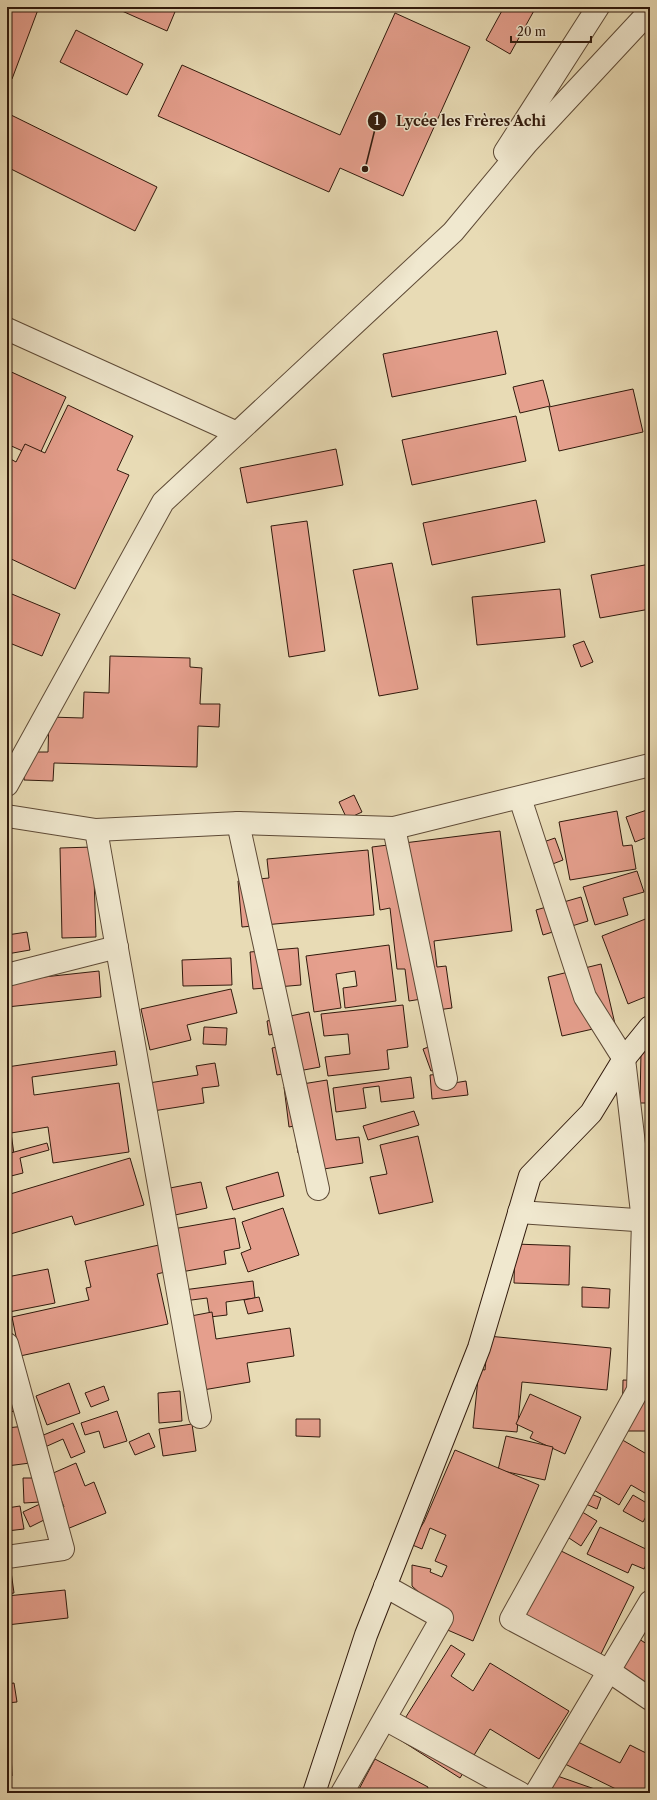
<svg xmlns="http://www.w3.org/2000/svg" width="657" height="1800" viewBox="0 0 657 1800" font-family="'Libre Caslon Text',serif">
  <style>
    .building { fill: #e59f8d; stroke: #30190c }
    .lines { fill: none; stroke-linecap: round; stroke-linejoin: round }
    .street-casing { stroke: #5e4a36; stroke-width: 24 }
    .secondary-casing { stroke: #30190c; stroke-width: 24 }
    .street { stroke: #f0e8cf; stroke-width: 22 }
    .secondary { stroke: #f0e8cf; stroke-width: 22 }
    .leader { fill: none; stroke: #30190c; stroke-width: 1.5 }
    .callout-dot { fill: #30190c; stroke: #f0e8cf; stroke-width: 1.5 }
    .mark-label { font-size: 12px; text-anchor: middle; font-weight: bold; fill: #fff }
    .callout-label { font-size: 14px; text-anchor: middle; font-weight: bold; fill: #30190c; stroke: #f0e8cf; stroke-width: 3; stroke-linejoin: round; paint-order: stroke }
  </style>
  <rect width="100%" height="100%" fill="#e8dbb5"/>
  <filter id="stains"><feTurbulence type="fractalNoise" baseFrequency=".005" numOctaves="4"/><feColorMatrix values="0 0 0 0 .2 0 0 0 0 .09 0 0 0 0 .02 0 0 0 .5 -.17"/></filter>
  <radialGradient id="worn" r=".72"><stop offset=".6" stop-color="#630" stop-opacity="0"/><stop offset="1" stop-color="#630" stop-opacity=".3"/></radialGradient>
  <g class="building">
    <path d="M7,7H39L12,79L7,77Z"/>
    <path d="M113,7H177L167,31Z"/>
    <path d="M504,7H536L510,54L486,40Z"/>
    <path d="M395,13L470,47L403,196L340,168L329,192L158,116L182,65L340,135Z"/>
    <path d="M76,30L143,64L127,95L60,62Z"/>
    <path d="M7,113L157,187L135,231L7,167Z"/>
    <path d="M497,331L506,374L392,397L383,354Z"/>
    <path d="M7,370L66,397L38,458L7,444Z"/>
    <path d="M543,380L550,406L520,413L513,387Z"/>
    <path d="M633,389L643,432L559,451L549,407Z"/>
    <path d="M68,405L133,436L117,470L129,475L75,589L7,557V457L16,462L25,444L45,453Z"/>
    <path d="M516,416L526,461L412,485L402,440Z"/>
    <path d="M336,449L343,485L247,503L240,468Z"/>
    <path d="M536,500L545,542L432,565L423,523Z"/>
    <path d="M307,521L325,651L289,657L271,526Z"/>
    <path d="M392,563L418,689L379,696L353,570Z"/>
    <path d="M650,564V609L600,618L591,575Z"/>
    <path d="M560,589L565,637L477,645L472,597Z"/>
    <path d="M7,592L60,614L42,656L7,642Z"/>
    <path d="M584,641L593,662L581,667L573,645Z"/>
    <path d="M110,656L190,658V667L202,668L200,704H220L219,727L198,726L197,767L54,763L53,781L24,780L25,752H48L49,717L83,718L84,692L109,693Z"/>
    <path d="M354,795L362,812L347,819L339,802Z"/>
    <path d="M650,809V836L635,842L626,817Z"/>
    <path d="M617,811L623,846L632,845L636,869L570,880L559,822Z"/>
    <path d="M500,831L512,931L434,941L437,967L446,966L452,1008L430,1011L428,998L409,1001L405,969H397L390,908L380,910L372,847Z"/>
    <path d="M555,838L563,860L537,870L529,847Z"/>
    <path d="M93,847L96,937L62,938L60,848Z"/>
    <path d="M368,850L374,915L242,927L238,881L269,878L267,859Z"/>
    <path d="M637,871L644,892L623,898L628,915L595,925L583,887Z"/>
    <path d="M581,897L588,921L543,935L536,910Z"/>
    <path d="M648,918L650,923V995L628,1004L602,936Z"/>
    <path d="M27,932L30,950L7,954V935Z"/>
    <path d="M389,945L396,1001L345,1008L343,988L357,986L355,971L336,974L341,1008L314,1012L306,956Z"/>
    <path d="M298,948L301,985L253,989L250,952Z"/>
    <path d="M231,958L232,985L183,986L182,960Z"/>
    <path d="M601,964L615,1024L562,1036L548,977Z"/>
    <path d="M99,971L101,997L7,1007V981Z"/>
    <path d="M231,989L237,1013L187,1025L191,1040L150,1050L141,1009Z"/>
    <path d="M403,1005L408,1047L387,1050L389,1069L328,1076L325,1057L350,1054L348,1034L324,1036L321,1014Z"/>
    <path d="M309,1012L320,1067L277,1075L272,1048L293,1044L291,1031L269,1035L267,1021Z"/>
    <path d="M204,1027L227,1028L226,1045L203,1044Z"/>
    <path d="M445,1041L452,1064L431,1071L423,1049Z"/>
    <path d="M115,1051L117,1065L32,1077L34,1095L119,1083L129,1152L53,1163L48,1127L11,1133L14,1154L7,1155V1067Z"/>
    <path d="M641,1051H650V1103H640Z"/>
    <path d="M215,1063L219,1086L202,1088L204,1103L153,1111L149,1083L198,1075L196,1066Z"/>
    <path d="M453,1073L454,1083L466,1081L468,1095L432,1099L430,1075Z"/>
    <path d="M411,1077L414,1098L381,1102L379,1086L363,1088L366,1108L336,1112L333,1088Z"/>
    <path d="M327,1080L336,1140L359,1137L363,1163L317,1170L314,1150L298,1153L294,1126L289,1127L284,1087Z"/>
    <path d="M414,1111L419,1125L368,1140L363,1126Z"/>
    <path d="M418,1136L433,1202L379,1214L370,1177L387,1174L380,1145Z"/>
    <path d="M47,1143L49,1150L20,1158L23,1173L7,1177V1154Z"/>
    <path d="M130,1158L144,1205L75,1225L72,1216L7,1235V1195Z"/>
    <path d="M278,1172L284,1196L233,1210L226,1187Z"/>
    <path d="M201,1182L207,1208L175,1215L170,1188Z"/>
    <path d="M283,1208L299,1255L248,1272L241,1253L251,1249L242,1222Z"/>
    <path d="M235,1218L240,1248L224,1251L226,1264L181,1272L173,1229Z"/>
    <path d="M515,1244L570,1246L569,1285L514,1283Z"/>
    <path d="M159,1245L165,1272L157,1274L168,1324L20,1356L12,1317L89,1300L86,1288L91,1287L85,1261Z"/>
    <path d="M48,1269L55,1303L9,1312L7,1301V1277Z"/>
    <path d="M253,1281L255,1298L226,1302L227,1315L210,1317L207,1298L184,1301L183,1290Z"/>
    <path d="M582,1287L610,1289L609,1308L582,1307Z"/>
    <path d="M259,1297L263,1311L248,1314L244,1300Z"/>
    <path d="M212,1312L216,1339L290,1328L294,1356L247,1363L250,1382L203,1390L191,1316Z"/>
    <path d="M488,1336L611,1348L607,1390L522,1382L517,1432L473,1428L479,1369L485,1370Z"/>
    <path d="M7,1378L16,1411L7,1412Z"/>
    <path d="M623,1380L650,1381V1431H622Z"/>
    <path d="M69,1383L80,1413L47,1425L36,1396Z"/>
    <path d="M104,1386L109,1400L91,1407L85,1393Z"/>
    <path d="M180,1391L182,1421L159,1423L158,1393Z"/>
    <path d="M530,1394L581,1417L565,1454L530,1438L533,1432L516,1424Z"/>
    <path d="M117,1411L127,1441L104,1448L99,1431L85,1435L81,1423Z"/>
    <path d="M296,1419H320V1437L296,1436Z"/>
    <path d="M73,1423L85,1452L71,1458L63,1439L45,1447L41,1436Z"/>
    <path d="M192,1424L196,1451L163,1456L159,1429Z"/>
    <path d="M25,1426L30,1463L7,1466V1428Z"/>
    <path d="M607,1431L650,1456V1496L631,1485L619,1505L587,1486Z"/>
    <path d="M149,1433L155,1447L135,1455L129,1442Z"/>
    <path d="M506,1436L553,1447L545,1480L498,1470Z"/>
    <path d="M455,1450L539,1485L473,1641L443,1628L447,1618L412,1586V1565L431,1569L430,1572L442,1577L447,1566L435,1561L446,1535L430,1528L422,1549L410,1544L424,1522Z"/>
    <path d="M76,1463L85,1486L94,1482L106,1513L67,1529L59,1509L64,1507L51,1474Z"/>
    <path d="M23,1478H39L40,1502L24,1503Z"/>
    <path d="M581,1490L601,1498L597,1509L577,1500Z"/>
    <path d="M633,1495L650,1505V1509L643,1522L623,1511Z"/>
    <path d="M40,1504L48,1518L30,1527L23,1512Z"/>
    <path d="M20,1506L24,1529L7,1531V1508Z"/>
    <path d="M579,1510L597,1521L581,1546L563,1534Z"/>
    <path d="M600,1527L650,1551V1557L644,1569L632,1564L628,1573L587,1554Z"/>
    <path d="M551,1546L634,1587L598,1660L515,1620Z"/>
    <path d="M7,1557H9L14,1593L7,1594Z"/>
    <path d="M65,1590L68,1618L7,1625V1596Z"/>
    <path d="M639,1639L650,1646V1697L622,1669Z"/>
    <path d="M451,1645L465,1654L451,1676L473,1691L490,1663L569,1711L539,1759L490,1729L460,1778L394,1736Z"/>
    <path d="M14,1683L17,1702L7,1703V1684Z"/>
    <path d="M7,1724H10L12,1776H7Z"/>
    <path d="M574,1740L620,1763L630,1745L650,1755V1793H624L563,1763Z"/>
    <path d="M375,1759L428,1787L427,1790L433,1793H357Z"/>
    <path d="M546,1772L606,1793H538Z"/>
  </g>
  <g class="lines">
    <g class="street-casing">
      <g id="street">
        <path d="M505,152L598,7"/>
        <path d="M7,329L237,433"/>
        <path d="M7,785L163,502L453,232L527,143L650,11"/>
        <path d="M520,798L585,997L624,1059L643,1221L638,1390L511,1619L609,1671L650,1699"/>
        <path d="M7,816L96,830L238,823L394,828L650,765"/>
        <path d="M238,823L318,1189"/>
        <path d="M394,828L446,1079"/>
        <path d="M96,830L200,1417"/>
        <path d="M7,975L117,947"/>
        <path d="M519,1212L650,1221"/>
        <path d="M7,1344L63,1549L7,1557"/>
        <path d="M385,1719L520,1793"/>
        <path d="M342,1793L442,1618L385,1586"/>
        <path d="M536,1793L650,1602"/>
      </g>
    </g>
    <g class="secondary-casing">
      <path id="secondary" d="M314,1793L366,1635L479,1348L530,1176L591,1113L624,1059L650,1027"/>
    </g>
    <use href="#street" class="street"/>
    <use href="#secondary" class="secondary"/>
  </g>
  <path class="leader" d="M365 169L377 121"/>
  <g class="callout-dot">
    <circle cx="365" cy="169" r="4"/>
    <circle cx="377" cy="121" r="10"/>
  </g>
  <g class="mark-label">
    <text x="377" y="125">1</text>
  </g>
  <g class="callout-label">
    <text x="471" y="126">Lycée les Frères Achi</text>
  </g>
  <rect width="657" height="1800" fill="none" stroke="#e8dbb5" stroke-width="24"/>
  <rect x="8" y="8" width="641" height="1784" fill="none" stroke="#30190c" stroke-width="2"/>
  <rect x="12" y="12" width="633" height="1776" fill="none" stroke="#30190c"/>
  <path d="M511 36v6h80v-6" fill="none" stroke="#30190c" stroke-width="2"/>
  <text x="517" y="36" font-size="12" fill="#30190c" stroke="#f0e8cf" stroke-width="3" paint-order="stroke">20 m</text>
  <rect width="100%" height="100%" filter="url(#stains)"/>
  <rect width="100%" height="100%" fill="url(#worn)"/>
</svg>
